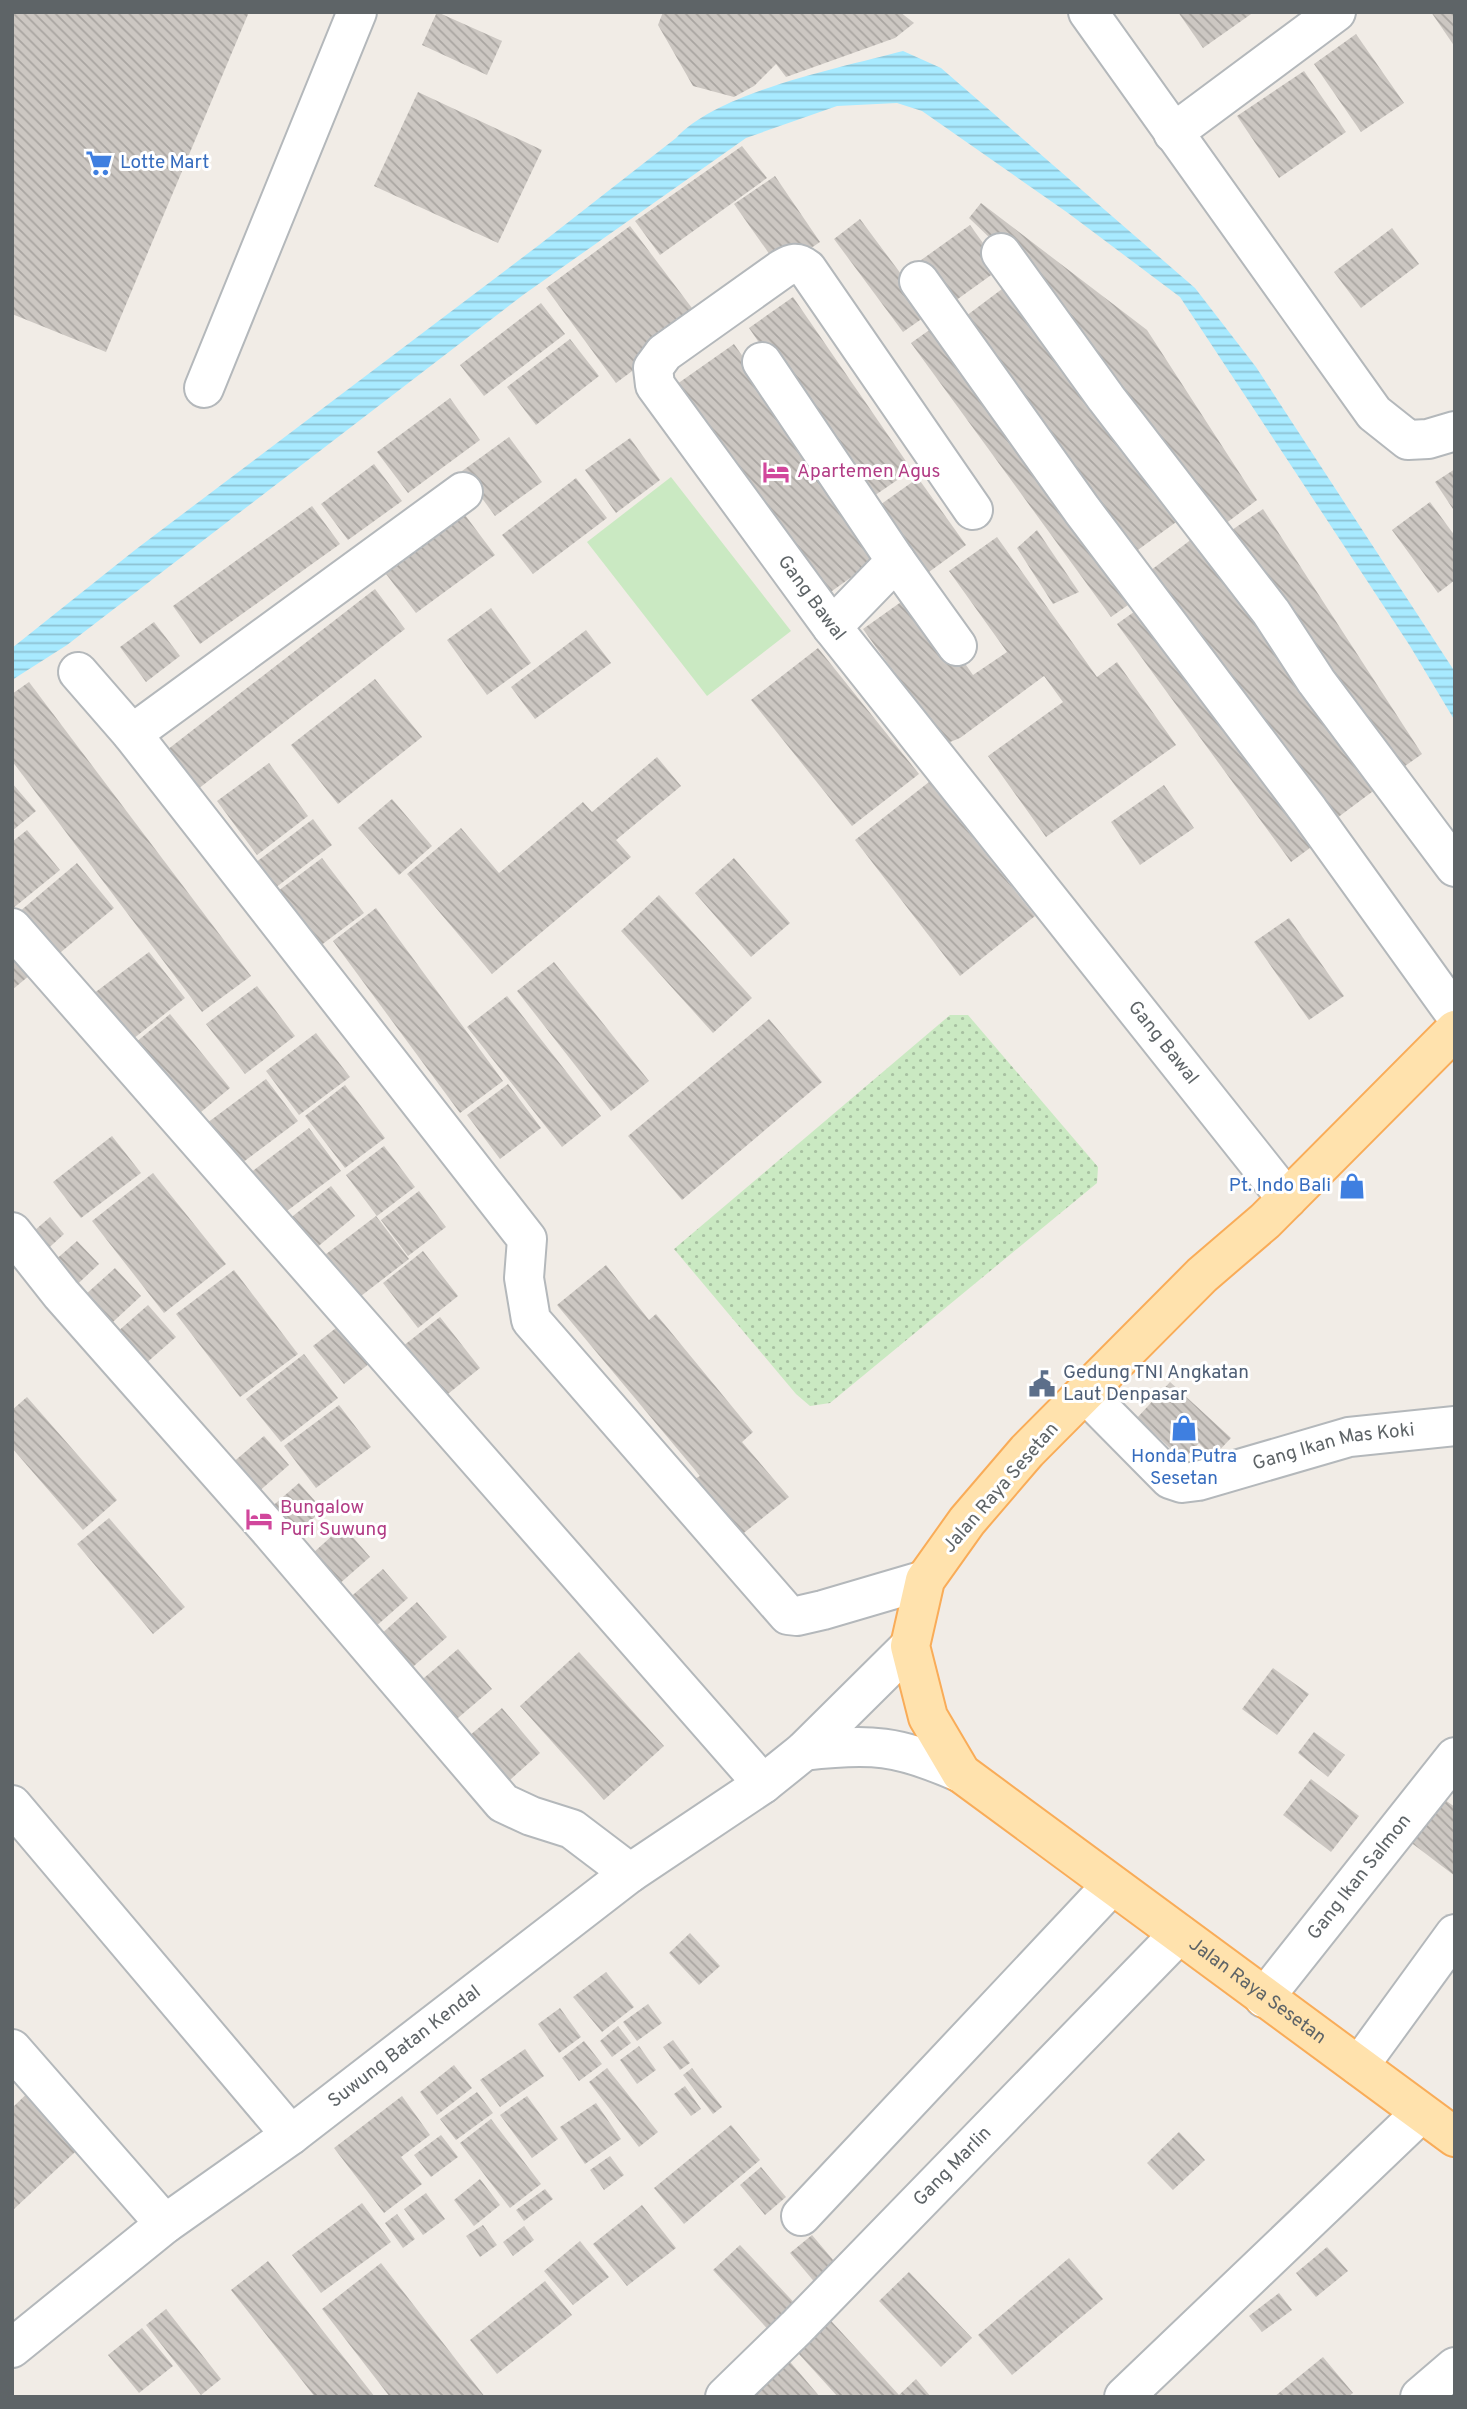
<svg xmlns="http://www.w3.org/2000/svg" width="1467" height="2409" viewBox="0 0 1467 2409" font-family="Overpass,sans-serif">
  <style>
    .grass { fill: url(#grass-dots) }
    .garden { fill: #cae9c2 }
    .water { fill: url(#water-rules) }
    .building { fill: url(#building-back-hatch) }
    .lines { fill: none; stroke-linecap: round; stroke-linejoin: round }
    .minor-casing { stroke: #b4b8bb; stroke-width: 42 }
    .major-casing { stroke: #f9ac58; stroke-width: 42 }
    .minor { stroke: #fff; stroke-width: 38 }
    .major { stroke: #ffe2ad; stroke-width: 38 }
    .labels { text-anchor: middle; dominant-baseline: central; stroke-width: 6; stroke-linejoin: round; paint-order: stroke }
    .shop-label { font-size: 19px; fill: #366cbe; stroke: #fff; text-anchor: start }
    .hotel-label { font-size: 19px; fill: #b23c85; stroke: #fff; text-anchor: start }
    .street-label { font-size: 19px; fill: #5e6467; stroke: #fff }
    .service-label { font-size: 19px; fill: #4e5e75; stroke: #fff; text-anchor: start }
  </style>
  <defs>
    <pattern id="grass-dots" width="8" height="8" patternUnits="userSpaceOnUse" patternTransform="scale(1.75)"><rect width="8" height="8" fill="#cae9c2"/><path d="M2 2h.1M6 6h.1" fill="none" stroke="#a7c0a1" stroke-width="1.8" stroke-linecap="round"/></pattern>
    <pattern id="water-rules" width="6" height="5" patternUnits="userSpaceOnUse" patternTransform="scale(1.75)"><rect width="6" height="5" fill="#a8eaff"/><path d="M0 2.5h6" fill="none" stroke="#8cc1d2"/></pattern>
    <pattern id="building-back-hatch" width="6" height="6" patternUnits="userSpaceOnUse" patternTransform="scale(1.75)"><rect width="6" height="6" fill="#ccc7c2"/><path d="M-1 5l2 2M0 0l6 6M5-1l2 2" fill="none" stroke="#a9a5a1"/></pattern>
  </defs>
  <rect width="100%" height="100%" fill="#f1ece6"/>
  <path class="grass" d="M950,1015H968L1098,1167L1097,1183L830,1403L810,1406L796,1394L674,1249Z"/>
  <path class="garden" d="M671,477L791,631L707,696L587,542Z"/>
  <path class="water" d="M903,51L941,68L1195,288L1256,367L1455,672V721L1410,646L1180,297L1068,213L922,111L897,103L837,106L746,138L523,295L67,645L12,680V648L135,550L539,245L676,138C720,91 840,68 903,51Z"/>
  <g class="building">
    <path d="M12,12H249L106,352L12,314Z"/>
    <path d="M437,12L502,41L487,75L422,45Z"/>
    <path d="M663,12H900L914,23L895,38L786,77L776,64L754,86L734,97L693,86L658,25Z"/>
    <path d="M1178,12H1254L1203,48Z"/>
    <path d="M1431,12H1455V47Z"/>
    <path d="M1356,34L1404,103L1361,132L1314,64Z"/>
    <path d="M1304,71L1346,132L1279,178L1237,116Z"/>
    <path d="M418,92L542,150L498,243L374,186Z"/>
    <path d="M742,146L767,178L660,255L635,221Z"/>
    <path d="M775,176L820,242L780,269L734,204Z"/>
    <path d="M981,203L1147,330L1257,500L1221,527L1038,284L969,218Z"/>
    <path d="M860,219L930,313L903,332L834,239Z"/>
    <path d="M970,225L1001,268L948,306L917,263Z"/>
    <path d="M630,226L701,320L616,383L546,288Z"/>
    <path d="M1392,228L1419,264L1361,308L1334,272Z"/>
    <path d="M1010,283L1183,517L1131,555L958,322Z"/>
    <path d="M793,297L912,470L868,500L749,328Z"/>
    <path d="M541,303L565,334L484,396L460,365Z"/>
    <path d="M935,326L1138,598L1111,617L911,343Z"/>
    <path d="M570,339L599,376L536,425L507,387Z"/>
    <path d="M734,344L881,556L818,601L670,389Z"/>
    <path d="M450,398L480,440L408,493L377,452Z"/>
    <path d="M509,437L542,482L495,516L462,471Z"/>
    <path d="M630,438L660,480L616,513L585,470Z"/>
    <path d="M374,464L402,501L348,540L321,504Z"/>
    <path d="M1455,469V512L1435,482Z"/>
    <path d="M576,478L607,518L533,574L502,535Z"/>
    <path d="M918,478L966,545L918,580L870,512Z"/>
    <path d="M1430,502L1455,536V580L1438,593L1392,530Z"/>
    <path d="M312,506L340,544L200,644L173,606Z"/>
    <path d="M1263,509L1422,754L1398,771L1226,534Z"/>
    <path d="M465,515L495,555L416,613L386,574Z"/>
    <path d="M1037,530L1079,592L1053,604L1017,548Z"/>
    <path d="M1197,535L1384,783L1333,821L1146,574Z"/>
    <path d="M997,537L1097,677L1117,662L1176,745L1046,837L988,756L1063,702L1044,676L960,738L945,744L863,629L915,592L973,675L1007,652L949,571Z"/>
    <path d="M375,589L405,629L198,789L167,750Z"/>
    <path d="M1145,604L1318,842L1291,862L1117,624Z"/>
    <path d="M491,608L531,663L487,695L447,640Z"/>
    <path d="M154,622L180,656L146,682L120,647Z"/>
    <path d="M586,630L611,663L535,719L511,687Z"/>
    <path d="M818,648L919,774L852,826L751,700Z"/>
    <path d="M375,679L422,737L338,804L291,745Z"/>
    <path d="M29,682L251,976L202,1012L12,761V694Z"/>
    <path d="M657,757L681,786L616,840L631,857L492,974L407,874L461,828L499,873L583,802L592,812Z"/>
    <path d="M269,763L308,816L257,855L217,801Z"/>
    <path d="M929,782L1035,916L960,976L855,840Z"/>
    <path d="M12,783L36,811L12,831Z"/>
    <path d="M1164,785L1194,828L1140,865L1111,822Z"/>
    <path d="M392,799L432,846L399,875L358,828Z"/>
    <path d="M313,819L332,845L275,888L255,863Z"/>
    <path d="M27,830L60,870L12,909V842Z"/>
    <path d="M322,858L364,913L320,946L278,891Z"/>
    <path d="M734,858L790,923L751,957L695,893Z"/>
    <path d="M77,863L114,908L49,962L12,918Z"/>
    <path d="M659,895L752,998L713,1033L621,931Z"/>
    <path d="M376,908L503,1081L460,1113L333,941Z"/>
    <path d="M1289,918L1344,996L1309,1020L1254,942Z"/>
    <path d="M12,941L36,970L12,990Z"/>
    <path d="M149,952L185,998L124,1046L85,1000Z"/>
    <path d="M554,962L649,1081L611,1111L517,991Z"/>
    <path d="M257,986L295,1036L245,1074L206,1024Z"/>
    <path d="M507,996L601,1116L562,1147L467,1027Z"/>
    <path d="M170,1014L230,1088L195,1117L135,1043Z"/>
    <path d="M769,1019L822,1082L682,1200L628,1136Z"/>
    <path d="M316,1033L350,1077L299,1115L266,1071Z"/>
    <path d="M266,1079L298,1121L230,1172L199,1129Z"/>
    <path d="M508,1084L541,1128L500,1159L467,1115Z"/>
    <path d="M345,1085L385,1138L345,1168L305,1116Z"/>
    <path d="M309,1128L341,1171L272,1222L241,1180Z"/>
    <path d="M112,1136L141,1173L81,1218L53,1182Z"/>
    <path d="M384,1146L415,1187L377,1216L346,1175Z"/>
    <path d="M153,1173L226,1264L164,1313L92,1221Z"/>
    <path d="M331,1186L355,1216L304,1258L279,1227Z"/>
    <path d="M419,1191L446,1227L408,1256L381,1220Z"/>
    <path d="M376,1216L409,1259L348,1306L313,1264Z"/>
    <path d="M50,1217L64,1234L41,1255L26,1238Z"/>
    <path d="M77,1241L99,1264L67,1294L45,1269Z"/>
    <path d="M423,1251L458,1296L418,1328L383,1283Z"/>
    <path d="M606,1265L649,1320L656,1314L753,1432L742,1442L789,1497L740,1536L693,1480L700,1476L557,1305Z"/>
    <path d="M115,1268L141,1296L101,1333L75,1304Z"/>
    <path d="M234,1270L298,1354L240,1397L176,1314Z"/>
    <path d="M148,1305L176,1337L136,1372L108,1340Z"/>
    <path d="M350,1317L380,1355L344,1384L313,1346Z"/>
    <path d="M440,1317L480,1368L438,1402L398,1350Z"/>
    <path d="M304,1354L338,1398L281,1442L246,1399Z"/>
    <path d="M1170,1382L1231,1438L1213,1457L1199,1443L1183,1460L1137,1418Z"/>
    <path d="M27,1397L117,1500L83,1530L12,1448V1410Z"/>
    <path d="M339,1405L371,1447L316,1488L284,1446Z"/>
    <path d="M264,1436L289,1465L249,1500L224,1470Z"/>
    <path d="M299,1483L323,1510L285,1543L261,1516Z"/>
    <path d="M109,1518L185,1607L153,1634L77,1544Z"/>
    <path d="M343,1526L370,1557L330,1592L303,1562Z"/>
    <path d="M383,1569L408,1598L366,1635L340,1606Z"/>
    <path d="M417,1602L447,1637L399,1679L369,1645Z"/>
    <path d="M458,1649L492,1689L445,1729L411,1689Z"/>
    <path d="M579,1652L664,1746L604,1800L520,1706Z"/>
    <path d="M1273,1668L1309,1694L1277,1735L1242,1709Z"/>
    <path d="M502,1708L540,1753L501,1788L462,1742Z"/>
    <path d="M1314,1732L1345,1755L1328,1777L1298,1753Z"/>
    <path d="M1311,1779L1359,1816L1331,1852L1283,1815Z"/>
    <path d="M1438,1795L1455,1807V1876L1405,1838Z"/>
    <path d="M690,1933L720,1966L699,1985L669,1953Z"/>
    <path d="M606,1972L634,2007L602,2032L573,1997Z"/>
    <path d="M648,2004L662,2023L637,2041L623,2022Z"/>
    <path d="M560,2008L581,2037L559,2053L538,2024Z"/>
    <path d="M618,2026L631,2043L612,2057L600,2041Z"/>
    <path d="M673,2040L690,2063L680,2070L663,2047Z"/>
    <path d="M584,2041L602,2064L579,2081L562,2058Z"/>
    <path d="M639,2046L656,2070L637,2084L620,2060Z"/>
    <path d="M525,2049L544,2076L500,2107L480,2080Z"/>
    <path d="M454,2065L472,2088L437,2115L420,2092Z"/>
    <path d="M607,2068L658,2132L639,2147L589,2082Z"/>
    <path d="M692,2068L722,2107L713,2114L683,2075Z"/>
    <path d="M37,2084L89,2139L14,2209L12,2207V2108Z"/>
    <path d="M685,2086L701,2109L691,2116L674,2094Z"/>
    <path d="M477,2092L493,2113L456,2140L440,2119Z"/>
    <path d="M402,2096L430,2135L401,2157L422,2184L384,2213L334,2148Z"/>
    <path d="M527,2096L558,2139L532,2158L500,2115Z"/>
    <path d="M596,2103L621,2139L585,2164L560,2127Z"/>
    <path d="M491,2119L541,2184L510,2208L460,2143Z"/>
    <path d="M731,2125L760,2160L684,2224L654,2188Z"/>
    <path d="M1179,2132L1205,2160L1173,2190L1147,2163Z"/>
    <path d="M441,2135L458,2157L431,2177L414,2155Z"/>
    <path d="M610,2156L624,2175L604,2190L590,2170Z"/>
    <path d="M761,2167L786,2197L765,2215L740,2185Z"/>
    <path d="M480,2179L500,2205L474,2226L454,2200Z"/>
    <path d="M545,2189L553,2199L524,2221L516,2210Z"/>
    <path d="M426,2193L445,2219L423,2235L404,2209Z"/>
    <path d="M362,2203L391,2242L321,2293L292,2255Z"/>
    <path d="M642,2205L676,2248L627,2286L593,2244Z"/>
    <path d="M397,2214L415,2239L403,2248L385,2223Z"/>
    <path d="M483,2225L497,2245L480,2257L466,2236Z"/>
    <path d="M524,2226L534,2240L513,2256L503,2242Z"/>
    <path d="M812,2235L839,2267L817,2285L790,2253Z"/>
    <path d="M580,2241L609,2277L573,2305L544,2271Z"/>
    <path d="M740,2245L803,2312L775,2337L713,2270Z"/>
    <path d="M1327,2247L1348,2271L1316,2297L1296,2273Z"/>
    <path d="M1069,2258L1103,2299L1012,2375L978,2335Z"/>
    <path d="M268,2261L375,2397H315L231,2290Z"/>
    <path d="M381,2263L485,2397H390L322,2309Z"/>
    <path d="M909,2272L972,2338L941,2367L879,2301Z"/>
    <path d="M545,2281L572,2315L497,2374L470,2340Z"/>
    <path d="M1279,2293L1292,2310L1262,2332L1249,2316Z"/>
    <path d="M166,2309L221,2379L201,2395L146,2325Z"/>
    <path d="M822,2311L899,2395L916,2379L931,2397H838L788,2342Z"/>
    <path d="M142,2328L173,2366L139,2393L108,2355Z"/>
    <path d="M786,2357L820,2397H758L750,2388Z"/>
    <path d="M1323,2357L1353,2393L1348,2397H1274Z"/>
  </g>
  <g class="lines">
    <g class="minor-casing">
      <g id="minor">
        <path d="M1088,12L1374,413L1408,440L1428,439L1455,431"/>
        <path d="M1173,133L1336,12"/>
        <path d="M1001,253L1106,398L1271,612L1316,681L1455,867"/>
        <path d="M919,281L1082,510L1309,811L1455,1014"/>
        <path d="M762,362L896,561L957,646"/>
        <path d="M204,388L357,12"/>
        <path d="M463,492L132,734L527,1239L524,1278L531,1320L788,1615L797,1616L823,1610L925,1580"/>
        <path id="s1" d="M973,510L807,269C797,261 792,263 782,269L664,353L653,368L655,385L832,627L1287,1199"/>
        <path d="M832,627L896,561"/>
        <path d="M78,672L132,734"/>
        <path d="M12,928L763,1784"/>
        <path d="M12,1232L61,1294L267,1527L503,1803L531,1816L572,1829L630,1873"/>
        <path id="s2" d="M1085,1393L1170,1479L1182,1483L1198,1481L1349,1437L1455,1426"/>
        <path d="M804,1751C871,1743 898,1745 961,1773"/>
        <path d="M12,1805L291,2135"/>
        <path id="s3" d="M1264,1998L1455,1757"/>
        <path d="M12,2049L165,2224"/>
        <path d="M1359,2066L1455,1934"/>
        <path d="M801,2216L1112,1885"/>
        <path id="s4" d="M12,2348L165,2224L291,2135L630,1873L763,1784L804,1751L910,1646"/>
        <path id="s5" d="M725,2397L796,2328L1179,1934"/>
        <path d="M1124,2397L1420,2114"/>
        <path d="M1420,2397L1455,2367"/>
      </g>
    </g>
    <g class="major-casing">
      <g id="major">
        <path id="s6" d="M1455,1030L1265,1221L1202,1275L1027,1451L967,1521L925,1580L910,1646L928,1717L961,1773L1455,2137"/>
      </g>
    </g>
    <use href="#minor" class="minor"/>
    <use href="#major" class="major"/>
  </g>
  <defs>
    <g id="supermarket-bare" transform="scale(2.1)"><path d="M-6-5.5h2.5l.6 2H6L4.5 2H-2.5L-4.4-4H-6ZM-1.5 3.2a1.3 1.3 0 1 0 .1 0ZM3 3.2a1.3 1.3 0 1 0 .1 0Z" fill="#3f7fe0" stroke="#fff" stroke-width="2.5" paint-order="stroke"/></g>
    <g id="hotel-bare" transform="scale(2.1)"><path d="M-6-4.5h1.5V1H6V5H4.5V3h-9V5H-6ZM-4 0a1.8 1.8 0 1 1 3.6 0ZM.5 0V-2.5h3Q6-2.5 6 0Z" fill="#d1479c" stroke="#fff" stroke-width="2.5" paint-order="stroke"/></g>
    <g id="shop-bare" transform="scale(2.1)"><path d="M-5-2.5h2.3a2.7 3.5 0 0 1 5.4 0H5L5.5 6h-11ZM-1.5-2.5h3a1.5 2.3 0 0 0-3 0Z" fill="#3f7fe0" stroke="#fff" stroke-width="2.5" paint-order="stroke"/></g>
    <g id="civic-bare" transform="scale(2.1)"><path d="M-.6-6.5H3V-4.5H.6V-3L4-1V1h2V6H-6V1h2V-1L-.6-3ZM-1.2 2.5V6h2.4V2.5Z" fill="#5c6f8a" stroke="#fff" stroke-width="2.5" paint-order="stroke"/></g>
  </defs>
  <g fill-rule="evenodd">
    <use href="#supermarket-bare" x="99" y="163"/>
    <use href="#hotel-bare" x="776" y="472"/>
    <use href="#shop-bare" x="1352" y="1186"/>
    <use href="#civic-bare" x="1042" y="1384"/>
    <use href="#shop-bare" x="1184" y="1428"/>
    <use href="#hotel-bare" x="259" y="1519"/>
  </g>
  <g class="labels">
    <g class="shop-label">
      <text x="120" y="163">Lotte Mart</text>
      <text x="1331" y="1186" text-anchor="end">Pt. Indo Bali</text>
      <text x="1184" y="1457" text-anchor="middle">Honda Putra<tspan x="1184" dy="22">Sesetan</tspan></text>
    </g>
    <g class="hotel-label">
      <text x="797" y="472">Apartemen Agus</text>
      <text x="280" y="1508">Bungalow<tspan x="280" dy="22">Puri Suwung</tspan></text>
    </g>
    <g class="street-label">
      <text stroke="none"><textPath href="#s1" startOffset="765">Gang Bawal</textPath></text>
      <text stroke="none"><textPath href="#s1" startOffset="1332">Gang Bawal</textPath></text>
      <text stroke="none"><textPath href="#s2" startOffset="290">Gang Ikan Mas Koki</textPath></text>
      <text transform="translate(1001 1488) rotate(-49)">Jalan Raya Sesetan</text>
      <text stroke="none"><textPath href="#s3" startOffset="154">Gang Ikan Salmon</textPath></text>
      <text stroke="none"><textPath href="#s6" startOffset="1339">Jalan Raya Sesetan</textPath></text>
      <text stroke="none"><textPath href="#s4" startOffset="495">Suwung Batan Kendal</textPath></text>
      <text stroke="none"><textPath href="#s5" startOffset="324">Gang Marlin</textPath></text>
    </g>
    <g class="service-label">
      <text x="1063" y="1373">Gedung TNI Angkatan<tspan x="1063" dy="22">Laut Denpasar</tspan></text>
    </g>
  </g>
  <rect width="1467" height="2409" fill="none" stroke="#5e6467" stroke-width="28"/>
</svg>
